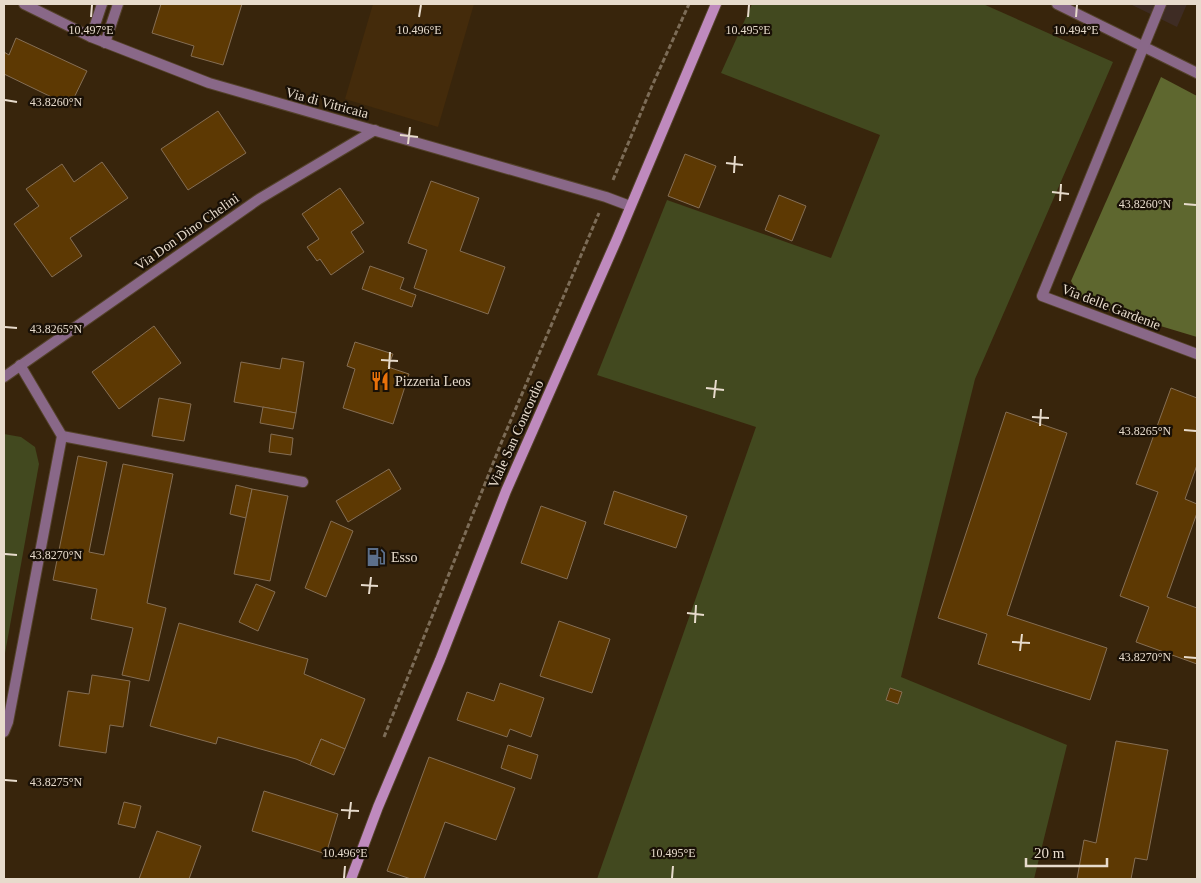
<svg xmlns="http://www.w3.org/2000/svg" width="1201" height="883" viewBox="0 0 1201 883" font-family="'Times New Roman',serif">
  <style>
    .built { fill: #442b0b }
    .industrial { fill: #3e2c24 }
    .green { fill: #42491f }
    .forest { fill: #5e672f }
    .building { fill: #5d3903; stroke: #856e54 }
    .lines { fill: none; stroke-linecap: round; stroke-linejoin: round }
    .lane-casing { stroke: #54422b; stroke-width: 12 }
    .street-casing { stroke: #54422b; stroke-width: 12 }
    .secondary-casing { stroke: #54422b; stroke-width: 12 }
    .path { stroke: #7c6c57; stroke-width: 3; stroke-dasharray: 5 2.5; stroke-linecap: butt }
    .lane { stroke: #896888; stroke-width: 10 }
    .street { stroke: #896888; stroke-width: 10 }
    .secondary { stroke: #bf8abe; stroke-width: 10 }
    .ticks { fill: none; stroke: #e7dbcc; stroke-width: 2 }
    .labels { text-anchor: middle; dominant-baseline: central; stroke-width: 4.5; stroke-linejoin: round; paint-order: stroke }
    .street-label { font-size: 14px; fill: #e7dbcc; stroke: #191006 }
    .poi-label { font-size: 14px; fill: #e7dbcc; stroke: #191006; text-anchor: start }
    .ticks-label { font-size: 12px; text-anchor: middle; fill: #e7dbcc; stroke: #191006; stroke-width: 4.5; stroke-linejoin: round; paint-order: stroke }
  </style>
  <rect width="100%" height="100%" fill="#38250c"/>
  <path class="built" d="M373,4H474L438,127L345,99Z"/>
  <path class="industrial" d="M1130,4H1187L1177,27Z"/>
  <g class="green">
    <path d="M752,4H983L1113,62L975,379L901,677L1067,745L1034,879H597L756,427L597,375L667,200L831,258L880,135L721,73Z"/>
    <path d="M4,434L21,437L35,447L39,464L4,659Z"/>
  </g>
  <path class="forest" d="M1161,77L1197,96V337L1084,303L1071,281Z"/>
  <g class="building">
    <path d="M161,4H242L223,65L191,56L194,46L152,33Z"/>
    <path d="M16,38L87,71L70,106L4,74V52L9,55Z"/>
    <path d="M218,111L246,153L188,190L161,149Z"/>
    <path d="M685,154L716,166L699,208L668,196Z"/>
    <path d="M102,162L128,198L70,238L82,256L52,277L14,224L39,206L26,189L62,164L74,182Z"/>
    <path d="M431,181L479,198L460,251L505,267L488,314L414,288L427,250L408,243Z"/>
    <path d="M340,188L364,223L351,232L364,252L331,275L320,259L317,261L307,247L319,239L302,214Z"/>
    <path d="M779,195L806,206L792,241L765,230Z"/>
    <path d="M370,266L404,278L400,289L416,295L412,307L362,289Z"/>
    <path d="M154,326L181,363L119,409L92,372Z"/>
    <path d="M355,342L393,354L388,367L409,374L393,424L343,408L355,369L347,366Z"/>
    <path d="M282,358L304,362L296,413L234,402L241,362L280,369Z"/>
    <path d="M1171,388L1197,398V465L1185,499L1197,504V513L1167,597L1197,608V664L1136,642L1149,607L1120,596L1158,492L1136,484Z"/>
    <path d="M159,398L191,404L184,441L152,436Z"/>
    <path d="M263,407L296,413L293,429L260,423Z"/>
    <path d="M1006,412L1067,433L1007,615L1107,648L1090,700L978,664L987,634L938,618Z"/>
    <path d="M271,434L293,438L291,455L269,452Z"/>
    <path d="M78,456L107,462L89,552L104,555L123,464L173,474L147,603L166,608L149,681L122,675L133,628L91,619L97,589L53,580Z"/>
    <path d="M389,469L401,489L348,522L336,501Z"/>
    <path d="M236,485L252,489L246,518L230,514Z"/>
    <path d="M252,489L288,496L270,581L234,574Z"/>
    <path d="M614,491L687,516L676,548L604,524Z"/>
    <path d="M541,506L586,522L567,579L521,563Z"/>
    <path d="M331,521L353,531L326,597L305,588Z"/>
    <path d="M256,584L275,592L258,631L239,622Z"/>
    <path d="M559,621L610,639L592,693L540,676Z"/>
    <path d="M179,623L308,659L304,674L365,699L345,749L321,739L310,765L296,759L218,737L216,744L150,726Z"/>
    <path d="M92,675L130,681L123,727L110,725L106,753L59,746L68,691L89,694Z"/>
    <path d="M500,683L544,698L531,737L510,729L507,737L457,720L467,692L494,701Z"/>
    <path d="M890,688L902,692L898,704L886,700Z"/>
    <path d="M321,739L345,749L334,775L310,765Z"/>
    <path d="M1116,741L1168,750L1147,860L1135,858L1131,879H1077L1084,840L1096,843Z"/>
    <path d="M508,745L538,755L531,779L501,768Z"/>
    <path d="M429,757L515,788L496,840L445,822L424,879H411L387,871Z"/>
    <path d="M264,791L338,814L326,854L252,831Z"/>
    <path d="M124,802L141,806L135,828L118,824Z"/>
    <path d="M157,831L201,846L189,879H139Z"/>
  </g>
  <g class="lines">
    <g class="lane-casing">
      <g id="lane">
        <path d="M91,37L102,4"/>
        <path d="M105,43L118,4"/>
      </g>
    </g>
    <g class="street-casing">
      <g id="street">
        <path d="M24,4L91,37L209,83L606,197L630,206"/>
        <path d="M1057,4L1197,73"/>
        <path d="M1161,4L1042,296L1197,354"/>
        <path d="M4,377L259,199L375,130"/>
        <path d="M62,436L303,482"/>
        <path d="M4,732L8,722L62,436L20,365"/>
      </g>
    </g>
    <g class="secondary-casing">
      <path id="secondary" d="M351,879L378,807L440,660L506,491L617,239L716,4"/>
    </g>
    <g class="path">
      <path d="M613,180L652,86L689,4"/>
      <path d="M384,737L502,441L599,213"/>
    </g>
    <use href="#lane" class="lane"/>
    <use href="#street" class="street"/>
    <use href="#secondary" class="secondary"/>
  </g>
  <path class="ticks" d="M91,17L92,5M419,17L421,5M748,17L749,5M1076,17L1077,5M5,100L17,102M400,135L418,137M408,144L410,127M726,163L743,165M734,173L735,156M1052,192L1069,194M1060,201L1061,184M1184,204L1196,205M5,327L17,328M381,360L398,361M389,369L390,352M706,388L724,390M714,398L716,380M1032,417L1049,418M1040,426L1041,409M1184,430L1196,431M5,554L17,555M361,585L378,586M369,594L371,577M687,613L704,615M695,623L696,605M1012,642L1030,643M1020,651L1022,634M1184,657L1196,658M5,780L17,781M341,810L359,811M349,819L351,802M344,878L345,866M672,878L673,866"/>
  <defs>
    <g id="restaurant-bare" transform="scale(1.5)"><path d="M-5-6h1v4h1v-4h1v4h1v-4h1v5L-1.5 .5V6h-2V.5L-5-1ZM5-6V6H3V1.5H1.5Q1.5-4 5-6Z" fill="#e8710a" stroke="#191006" stroke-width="2.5" paint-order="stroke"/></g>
    <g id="fuel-bare" transform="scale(1.5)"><path d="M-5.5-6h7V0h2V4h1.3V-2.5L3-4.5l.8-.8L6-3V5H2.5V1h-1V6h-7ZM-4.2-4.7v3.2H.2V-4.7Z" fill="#5c6f8a" stroke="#191006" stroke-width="2.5" paint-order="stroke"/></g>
  </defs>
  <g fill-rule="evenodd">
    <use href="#restaurant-bare" x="380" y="381"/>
    <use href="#fuel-bare" x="376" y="557"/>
  </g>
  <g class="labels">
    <g class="street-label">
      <text transform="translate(327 103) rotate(15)">Via di Vitricaia</text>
      <text transform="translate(187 232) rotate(-35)">Via Don Dino Chelini</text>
      <text transform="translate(1111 307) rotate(21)">Via delle Gardenie</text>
      <text transform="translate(516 434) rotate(-66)">Viale San Concordio</text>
    </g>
    <g class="poi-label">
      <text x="395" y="381">Pizzeria Leos</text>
      <text x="391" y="557">Esso</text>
    </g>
  </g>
  <g class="ticks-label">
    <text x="91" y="34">10.497°E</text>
    <text x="419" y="34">10.496°E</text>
    <text x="748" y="34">10.495°E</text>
    <text x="1076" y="34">10.494°E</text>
    <text x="56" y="106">43.8260°N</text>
    <text x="1145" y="208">43.8260°N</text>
    <text x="56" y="333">43.8265°N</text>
    <text x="1145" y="435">43.8265°N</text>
    <text x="56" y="559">43.8270°N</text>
    <text x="1145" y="661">43.8270°N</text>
    <text x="56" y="786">43.8275°N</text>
    <text x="345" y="857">10.496°E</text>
    <text x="673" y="857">10.495°E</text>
  </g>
  <rect width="1201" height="883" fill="none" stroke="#e7dbcc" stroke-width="10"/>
  <path d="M1026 858v8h81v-8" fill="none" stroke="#e7dbcc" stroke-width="2.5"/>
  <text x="1034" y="858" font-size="15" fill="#e7dbcc" stroke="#191006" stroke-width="4" paint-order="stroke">20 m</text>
</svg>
